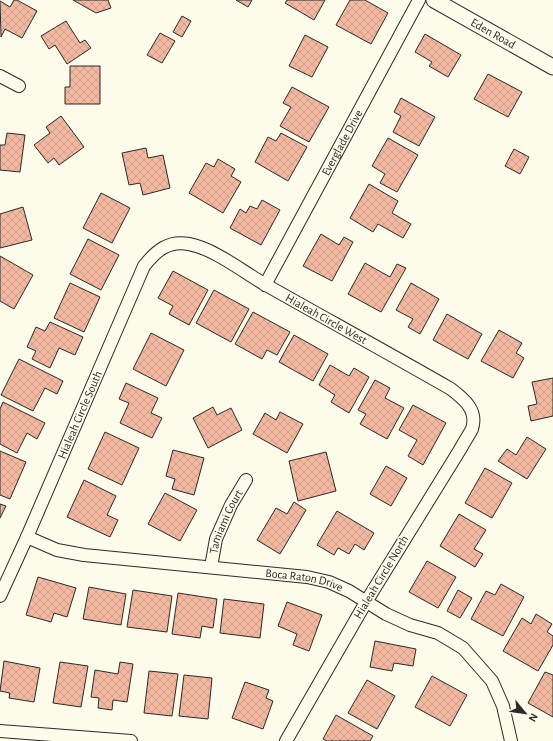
<svg xmlns="http://www.w3.org/2000/svg" width="553" height="741" viewBox="0 0 553 741" font-family="'Alegreya Sans',sans-serif">
  <style>
    .building { fill: url(#building-cross-hatch); stroke: #2b2b2b }
    .lines { fill: none; stroke-linecap: round; stroke-linejoin: round }
    .minor-casing { stroke: #2b2b2b; stroke-width: 14 }
    .tertiary-casing { stroke: #2b2b2b; stroke-width: 17 }
    .minor { stroke: #fdfbea; stroke-width: 12 }
    .tertiary { stroke: #fdfbea; stroke-width: 15 }
    .labels { text-anchor: middle; dominant-baseline: central; stroke-width: 3; stroke-linejoin: round; paint-order: stroke }
    .street-label { font-size: 12px; fill: #2b2b2b; stroke: #fdfbea }
  </style>
  <defs>
    <pattern id="building-cross-hatch" width="8" height="8" patternUnits="userSpaceOnUse"><rect width="8" height="8" fill="#f2b8a0"/><path d="M0 0l8 8M0 8l8-8" fill="none" stroke="#d09e8a"/></pattern>
  </defs>
  <rect width="100%" height="100%" fill="#fdfbea"/>
  <g class="building">
    <path d="M14,0H17L37,11L22,38L5,29L1,37L0,1L10,7Z"/>
    <path d="M73,0H108L111,8L96,13Z"/>
    <path d="M236,0H252L248,7Z"/>
    <path d="M287,0H325L314,20L285,3Z"/>
    <path d="M350,0H365L388,13L371,44L336,25Z"/>
    <path d="M182,16L191,21L182,37L173,32Z"/>
    <path d="M66,21L80,43L85,40L91,48L67,64L55,45L49,49L41,36Z"/>
    <path d="M160,33L175,41L162,63L147,55Z"/>
    <path d="M425,34L461,55L448,77L429,66L432,62L415,52Z"/>
    <path d="M305,35L328,47L312,77L289,66Z"/>
    <path d="M70,66H100V104H65V87H70Z"/>
    <path d="M488,74L522,92L508,117L474,99Z"/>
    <path d="M292,87L329,107L309,142L280,126L291,107L283,103Z"/>
    <path d="M401,98L435,117L419,146L393,132L401,116L394,112Z"/>
    <path d="M61,116L84,147L59,165L54,158L48,163L34,145L50,133L46,127Z"/>
    <path d="M7,133L25,135L20,172L0,170V145H5Z"/>
    <path d="M281,133L307,147L288,181L255,162L268,137L276,141Z"/>
    <path d="M388,138L418,155L397,192L380,183L385,174L372,166Z"/>
    <path d="M146,148L148,158L163,155L170,188L143,195L140,183L129,185L122,153Z"/>
    <path d="M514,149L529,157L520,174L505,166Z"/>
    <path d="M218,159L235,169L231,176L241,182L223,213L189,193L206,163L214,167Z"/>
    <path d="M369,184L398,201L392,213L411,224L403,238L378,224L373,232L350,218Z"/>
    <path d="M101,193L130,208L112,243L83,228Z"/>
    <path d="M262,200L280,210L261,245L230,228L240,209L246,213L250,206L257,209Z"/>
    <path d="M23,207L32,240L0,248V214Z"/>
    <path d="M321,234L339,245L344,237L353,242L332,281L303,266Z"/>
    <path d="M88,239L119,255L101,290L70,274Z"/>
    <path d="M0,256L33,275L14,309L0,301Z"/>
    <path d="M365,263L390,277L397,264L406,268L381,312L348,294Z"/>
    <path d="M173,271L208,290L189,325L169,314L173,306L158,298Z"/>
    <path d="M70,283L100,297L84,332L54,318Z"/>
    <path d="M411,283L439,299L420,334L408,327L413,319L396,310Z"/>
    <path d="M214,290L249,309L231,342L196,323Z"/>
    <path d="M253,312L290,332L277,355L267,350L262,359L235,344Z"/>
    <path d="M447,314L482,334L468,359L433,340Z"/>
    <path d="M50,322L83,337L75,355L59,348L50,368L32,359L36,351L27,347L36,327L45,331Z"/>
    <path d="M499,330L522,343L516,353L524,358L513,378L481,361Z"/>
    <path d="M151,333L184,350L166,386L133,369Z"/>
    <path d="M294,335L328,354L313,381L279,362Z"/>
    <path d="M19,359L63,381L57,394L45,388L33,411L1,395Z"/>
    <path d="M330,365L349,376L354,368L369,377L349,413L331,402L335,395L319,385Z"/>
    <path d="M553,378V416L531,421L528,406L537,404L532,382Z"/>
    <path d="M375,380L390,388L385,398L404,408L387,439L360,424L366,414L358,410Z"/>
    <path d="M126,383L158,398L151,413L162,418L152,438L120,423L129,403L119,399Z"/>
    <path d="M3,402L45,423L37,439L27,433L17,453L0,444V409Z"/>
    <path d="M413,405L446,423L423,465L408,456L417,440L399,430Z"/>
    <path d="M213,407L217,415L231,408L242,430L208,448L193,418Z"/>
    <path d="M280,412L303,424L287,453L253,434L265,413L276,420Z"/>
    <path d="M105,432L139,448L122,485L88,469Z"/>
    <path d="M527,437L546,449L527,479L498,461L507,449L516,455Z"/>
    <path d="M173,450L204,458L194,495L172,489L175,479L166,476Z"/>
    <path d="M0,451L26,462L10,499L0,495Z"/>
    <path d="M326,452L336,491L298,501L289,461Z"/>
    <path d="M386,466L407,478L391,506L370,494Z"/>
    <path d="M485,468L512,483L492,518L465,503Z"/>
    <path d="M84,480L116,496L107,515L118,520L110,537L67,517Z"/>
    <path d="M165,493L197,510L180,541L148,524Z"/>
    <path d="M294,502L306,510L280,554L257,540L276,508L287,514Z"/>
    <path d="M0,504L6,506L0,518Z"/>
    <path d="M337,511L374,533L364,550L355,544L349,554L338,548L334,555L317,545Z"/>
    <path d="M459,514L486,530L474,549L483,554L475,567L440,546Z"/>
    <path d="M427,561L456,577L438,608L409,592Z"/>
    <path d="M38,577L76,588L67,617L54,613L51,622L26,615Z"/>
    <path d="M501,584L524,597L503,636L471,619L486,591L495,595Z"/>
    <path d="M89,587L126,594L121,625L83,619Z"/>
    <path d="M133,590L172,596L167,632L127,627Z"/>
    <path d="M458,590L472,598L460,618L447,611Z"/>
    <path d="M178,593L217,599L213,628L202,626L200,638L172,634Z"/>
    <path d="M224,599L264,604L260,638L220,633Z"/>
    <path d="M287,602L322,615L309,651L293,645L297,634L278,626Z"/>
    <path d="M536,614L552,624L547,632L553,636V645L538,671L503,651L522,618L531,624Z"/>
    <path d="M375,641L416,649L413,666L394,663L392,671L370,667Z"/>
    <path d="M4,661L40,668L34,702L9,698L10,693L0,691Z"/>
    <path d="M60,662L88,666L81,707L53,703Z"/>
    <path d="M120,662L133,664L127,702L113,700L112,710L98,708L99,698L91,697L95,670L118,674Z"/>
    <path d="M149,671L178,674L172,716L144,713Z"/>
    <path d="M545,672L553,675V717L528,703Z"/>
    <path d="M184,675L212,678L208,719L179,716Z"/>
    <path d="M432,676L467,695L450,726L415,707Z"/>
    <path d="M367,680L395,696L377,729L348,713Z"/>
    <path d="M245,682L269,690L266,698L273,701L263,729L232,718Z"/>
    <path d="M336,715L373,736L370,741H327L323,739Z"/>
  </g>
  <g class="lines">
    <g class="minor-casing">
      <g id="minor">
        <path d="M0,76L19,86"/>
        <path id="s1" d="M265,285L419,0"/>
        <path id="s2" d="M27,537L57,550L84,555L307,577L329,582L349,591L386,614L410,625L438,633L463,648L492,681L503,706L511,741"/>
        <path id="s3" d="M211,567L216,539L231,505L246,480"/>
        <path id="s4" d="M0,596L27,537L144,266C156,251 168,240 189,244C215,249 243,272 266,285C328,320 390,354 451,389C464,399 478,410 472,429C469,435 464,442 461,448L366,602L286,741"/>
        <path d="M0,731L131,741"/>
      </g>
    </g>
    <g class="tertiary-casing">
      <g id="tertiary">
        <path id="s5" d="M434,0L553,67"/>
      </g>
    </g>
    <use href="#minor" class="minor"/>
    <use href="#tertiary" class="tertiary"/>
  </g>
  <g class="labels">
    <g class="street-label">
      <text stroke="none"><textPath href="#s5" startOffset="68">Eden Road</textPath></text>
      <text stroke="none"><textPath href="#s1" startOffset="162">Everglade Drive</textPath></text>
      <text stroke="none"><textPath href="#s4" startOffset="570">Hialeah Circle West</textPath></text>
      <text stroke="none"><textPath href="#s4" startOffset="198">Hialeah Circle South</textPath></text>
      <text stroke="none"><textPath href="#s3" startOffset="48">Tamiami Court</textPath></text>
      <text transform="translate(381 577) rotate(-59)">Hialeah Circle North</text>
      <text stroke="none"><textPath href="#s2" startOffset="282">Boca Raton Drive</textPath></text>
    </g>
  </g>
  <g transform="translate(525 713) rotate(119)" stroke="#fdfbea" stroke-width="3" paint-order="stroke">
  <path d="M0-3L7 15L0 10L-7 15Z" fill="#2b2b2b"/>
  <text y="-6" font-size="11" font-weight="bold" text-anchor="middle" fill="#2b2b2b">N</text>
  </g>
</svg>
